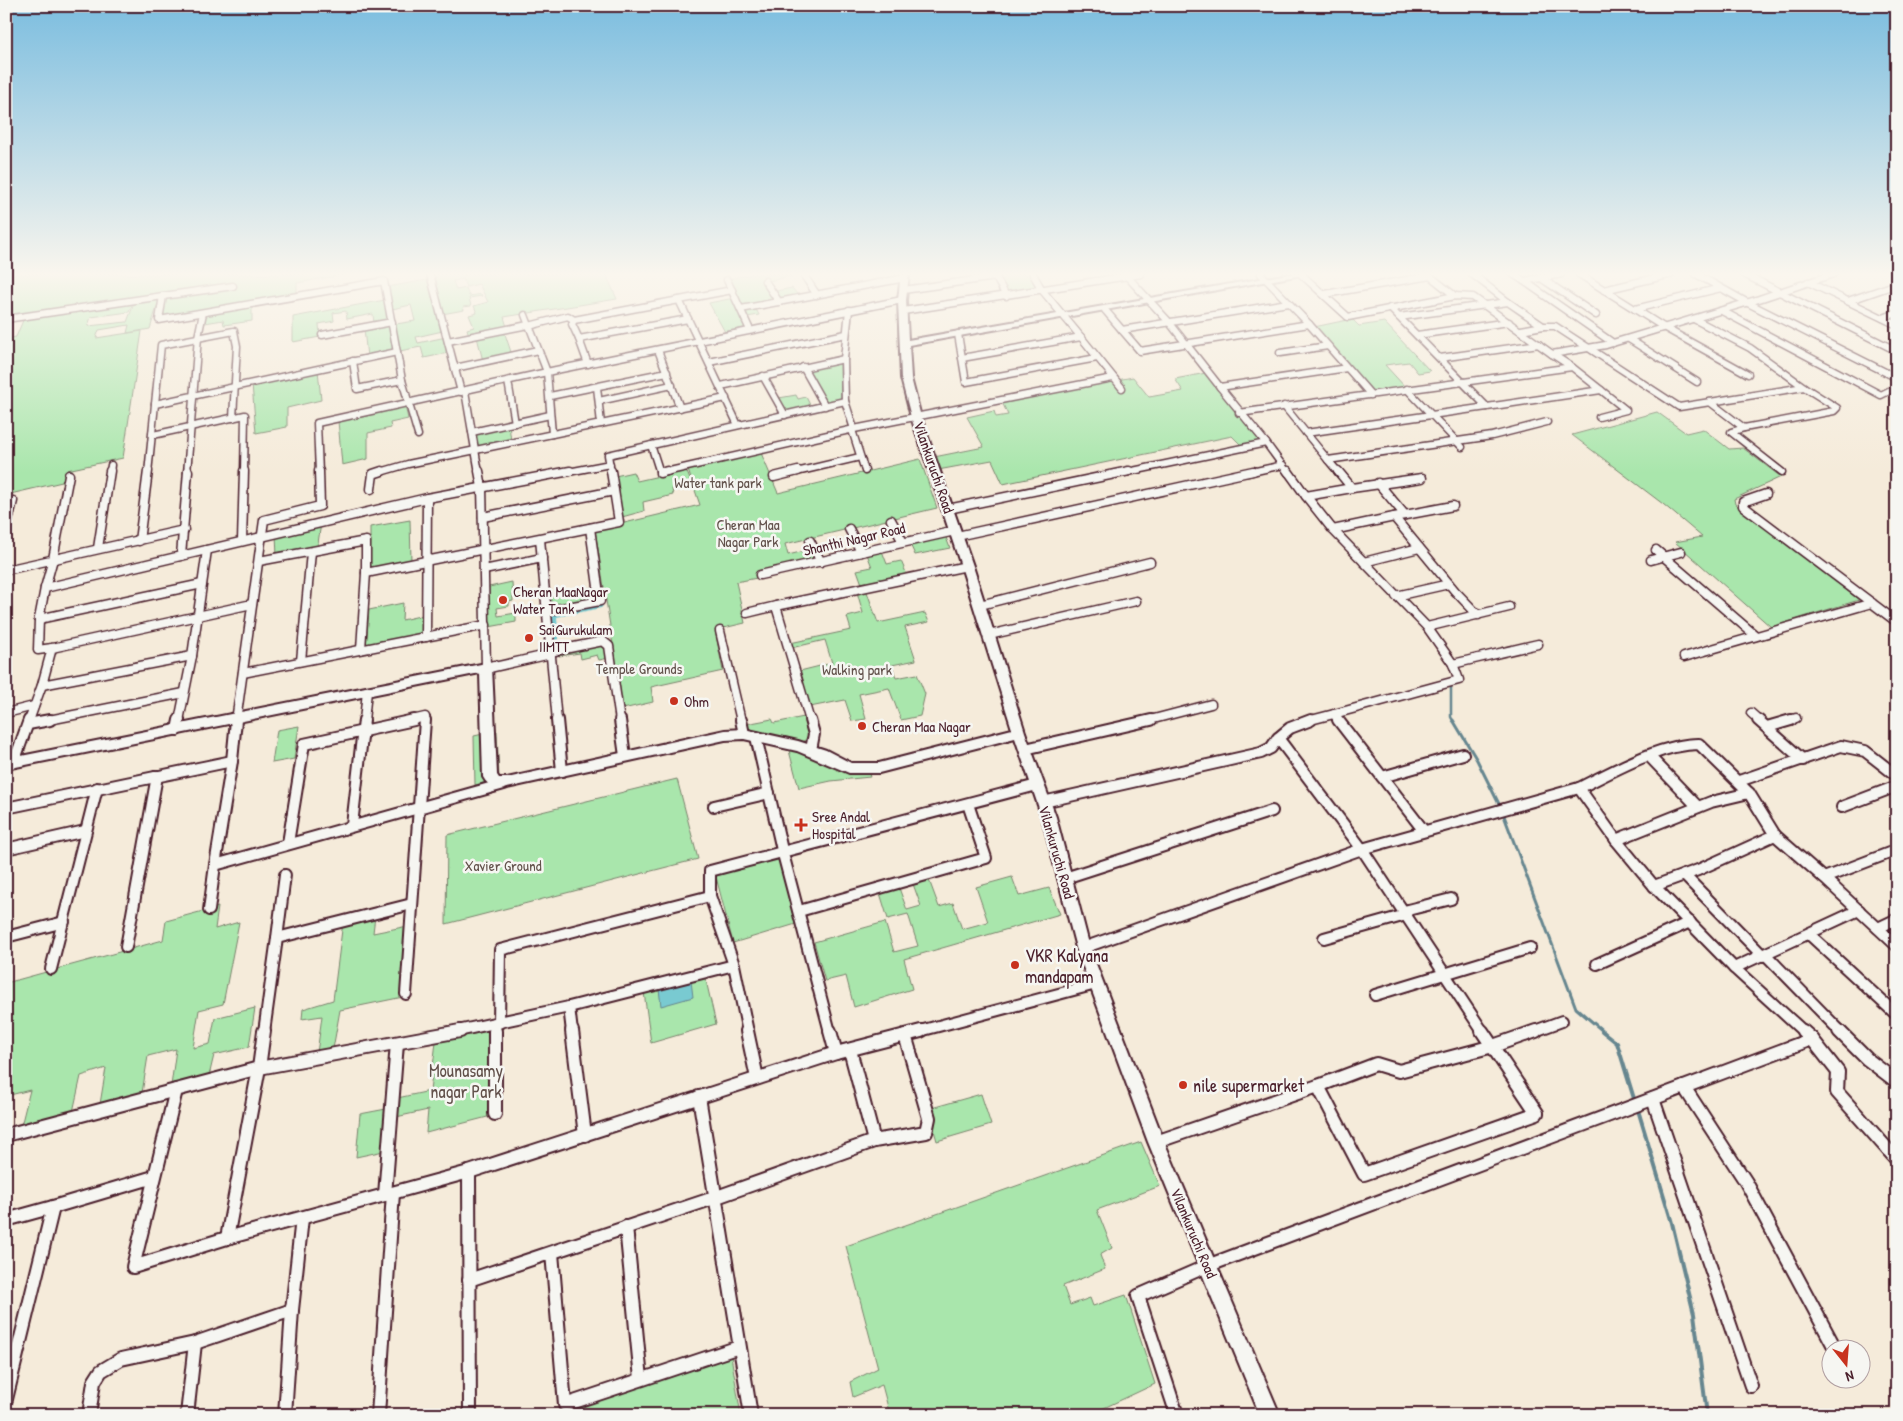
<svg xmlns="http://www.w3.org/2000/svg" width="1903" height="1421" viewBox="0 0 1903 1421" font-family="'Patrick Hand',sans-serif">
  <style>
    .green { fill: #a9e6ac; stroke: #7a826c }
    .water { fill: #79cad1; stroke: #66868f }
    .lines { fill: none; stroke-linecap: round; stroke-linejoin: round }
    .stream-far2 { stroke: #66868f; stroke-width: 2.5 }
    .stream-far1 { stroke: #66868f; stroke-width: 3 }
    .stream { stroke: #66868f; stroke-width: 4 }
    .canal { fill: #79cad1; fill-rule: evenodd }
    .street-far3-casing { stroke: #4a1f2b; stroke-width: 9 }
    .street-far2-casing { stroke: #4a1f2b; stroke-width: 11 }
    .street-far1-casing { stroke: #4a1f2b; stroke-width: 14 }
    .street-casing { stroke: #4a1f2b; stroke-width: 16 }
    .secondary-casing { stroke: #4a1f2b; stroke-width: 4 }
    .street-far3 { stroke: #f6f6f2; stroke-width: 6 }
    .street-far2 { stroke: #f6f6f2; stroke-width: 8 }
    .street-far1 { stroke: #f6f6f2; stroke-width: 10 }
    .street { stroke: #f6f6f2; stroke-width: 12 }
    .secondary { fill: #f6f6f2; fill-rule: evenodd }
    .poi-dot { fill: #c8321e; stroke: #f6f6f2; stroke-width: 2 }
    .labels { text-anchor: middle; dominant-baseline: central; stroke-width: 5; stroke-linejoin: round; paint-order: stroke }
    .street-label { font-size: 15px; fill: #4a1f2b; stroke: #f6f6f2 }
    .park-label { font-size: 15px; fill: #62514b; stroke: #f6f6f2 }
    .poi-label { font-size: 15px; fill: #4a1f2b; stroke: #f6f6f2; text-anchor: start }
    .near-poi-label { font-size: 18px; fill: #4a1f2b; stroke: #f6f6f2; text-anchor: start }
    .near-park-label { font-size: 18px; fill: #62514b; stroke: #f6f6f2 }
  </style>
  <rect width="100%" height="100%" fill="#f5ebda"/>
  <filter id="ink" filterUnits="userSpaceOnUse"><feTurbulence type="fractalNoise" baseFrequency=".02" numOctaves="2"/><feDisplacementMap in="SourceGraphic" scale="10" xChannelSelector="R" yChannelSelector="G"/><feConvolveMatrix kernelMatrix="1 2 1 2 8 2 1 2 1" color-interpolation-filters="sRGB"/></filter>
  <g filter="url(#ink)">
    <g class="green">
      <path d="M6,274H347L297,283V295L161,317L166,297L6,317Z"/>
      <path d="M432,274H460L461,276L472,274H606L617,299L504,317L507,327L469,335L467,329L474,327L469,315L477,313L474,306L488,302L479,284L466,287L463,279L453,281L456,290L466,288L469,296L481,294L482,296L469,298L471,306L463,307L464,310L442,314L447,330L416,337L418,343L446,337L448,353L424,358L421,347L367,357L364,329L415,321L411,305L392,309L387,287L433,279Z"/>
      <path d="M751,274H799L769,281L776,291L792,288L798,295L754,305L759,315L747,317L753,327L725,332L709,303L739,297L729,279Z"/>
      <path d="M996,274H1031L1039,289L1007,294Z"/>
      <path d="M147,300H159L150,329L127,333L129,325L99,330L96,338L142,331L123,458L67,470L62,482L6,495V339L16,337L24,318L134,301L129,312L91,317L88,326L127,322L135,301Z"/>
      <path d="M385,300L389,321L374,324L373,314L347,319L346,311L333,313L334,321L319,324L320,337L293,342V317Z"/>
      <path d="M252,306V321L224,325L223,320L205,323L206,313Z"/>
      <path d="M1352,319L1359,326L1384,322L1430,371L1418,373L1409,362L1385,365L1406,388L1373,393L1314,327Z"/>
      <path d="M504,331L512,355L483,361L477,337Z"/>
      <path d="M840,361L841,400L825,404L805,368Z"/>
      <path d="M318,370L321,400L287,408V427L256,433L252,384Z"/>
      <path d="M1206,373L1260,441L1241,445L1232,436L1003,484L992,460L938,470L934,457L984,447L967,417L994,411L996,417L1008,415L1002,402L1133,377L1149,397L1183,391L1175,379Z"/>
      <path d="M796,395L798,399L806,397L811,407L787,413L779,398Z"/>
      <path d="M405,406L408,419L390,423L391,428L368,433V459L342,465L338,421Z"/>
      <path d="M1657,412L1686,433L1703,429L1729,449L1743,448L1781,477L1734,499L1735,504L1859,600L1771,627L1675,542L1702,537L1663,504L1572,435Z"/>
      <path d="M509,425L511,441L477,449L474,433Z"/>
      <path d="M761,453L778,493L920,459L937,508L785,544L788,555L813,549L817,560L756,573L757,578L736,582L745,623L715,630L723,671L651,687L653,702L623,709L595,530L700,505L688,470Z"/>
      <path d="M686,470L692,484L672,489L673,495L643,502L644,511L622,517L615,476L633,472L637,481Z"/>
      <path d="M410,520L411,560L370,568V527Z"/>
      <path d="M321,523L317,550L277,557L276,534Z"/>
      <path d="M945,535L950,548L915,555L909,542Z"/>
      <path d="M882,551L887,564L901,561L907,575L862,584L857,570L872,567L867,554Z"/>
      <path d="M512,582L513,601L509,602V606L497,608L498,616L516,613V622L489,627L486,600L489,599V587Z"/>
      <path d="M594,587L596,602L549,612L547,598Z"/>
      <path d="M866,589L878,623L925,613L929,622L905,627L916,660L892,665L896,678L917,674L925,694L920,716L901,720L889,688L859,694L866,719L852,721L845,700L810,707L800,671L832,663L825,640L791,648L790,643L851,630L847,617L863,613L857,592Z"/>
      <path d="M403,603L402,620L424,615V635L366,647L369,610Z"/>
      <path d="M602,643L608,647L609,658L599,660L597,655L581,659L580,653L559,656L558,652Z"/>
      <path d="M804,717L808,735L804,742L749,731L746,724L772,719L774,723Z"/>
      <path d="M299,726L294,759L272,763L277,730Z"/>
      <path d="M497,731L499,779L475,785L474,736Z"/>
      <path d="M788,747L868,771L870,777L831,781L799,788Z"/>
      <path d="M677,779L698,859L446,924L447,835Z"/>
      <path d="M778,855L796,924L733,943L715,873Z"/>
      <path d="M1012,877L1019,896L1049,888L1060,914L904,959L912,989L854,1007L846,976L825,981L814,942L885,922L894,952L918,946L908,914L888,919L880,893L899,888L907,910L921,906L913,884L929,880L939,907L953,903L962,929L988,922L976,887Z"/>
      <path d="M218,907L215,929L239,922L223,1004L199,1010L193,1048L210,1044L215,1018L255,1008L249,1047L214,1055L209,1076L171,1086L176,1049L148,1056L142,1093L100,1104L106,1068L81,1076L73,1112L21,1126L30,1090L6,1096V983L163,940L166,921Z"/>
      <path d="M375,916L373,933L408,926L403,997L340,1010L333,1049L317,1053L322,1016L302,1019L303,1009L333,1000L343,922Z"/>
      <path d="M705,976L716,1024L651,1043L644,992Z"/>
      <path d="M502,1028L499,1114L426,1133L428,1110L396,1117L393,1149L356,1157L360,1114L386,1109L388,1100L430,1091L436,1042Z"/>
      <path d="M981,1094L991,1125L937,1141L928,1109Z"/>
      <path d="M1141,1142L1160,1186L1097,1210L1112,1248L1100,1255L1105,1269L1063,1286L1070,1305L1090,1298L1093,1306L1126,1295L1155,1384L1089,1415H890L882,1385L853,1397L850,1382L878,1368L846,1246Z"/>
      <path d="M731,1356L741,1415H561V1412Z"/>
    </g>
    <path class="water" d="M691,981L693,997L661,1006L659,989Z"/>
    <g class="lines">
      <g class="stream-far2">
        <path d="M544,630L546,651"/>
        <path d="M1451,685V717L1453,721"/>
      </g>
      <g class="stream-far1">
        <path d="M1453,720L1477,760L1501,808"/>
        <path d="M1503,813L1576,1008L1604,1032"/>
      </g>
      <g class="stream">
        <path d="M1602,1031L1617,1043L1635,1102"/>
        <path d="M1638,1110L1672,1223L1694,1314L1707,1415"/>
      </g>
      <path class="canal" d="M598,603L601,604L603,606L601,608L557,617L559,645L565,644L570,647L565,650L552,651L547,615L549,613Z"/>
      <g class="street-far3-casing">
        <g id="street-far3">
          <path d="M430,274L461,392"/>
          <path d="M803,274L817,295"/>
          <path d="M994,274L1006,296"/>
          <path d="M1033,274L1042,290L1081,337"/>
          <path d="M1125,274L1169,322L1220,387L1347,368"/>
          <path d="M1261,274L1309,324L1371,395"/>
          <path d="M1513,274L1524,281L1561,274"/>
          <path d="M1579,274L1665,328L1748,374"/>
          <path d="M1696,274L1748,303L1897,378"/>
          <path d="M1744,274L1897,351"/>
          <path d="M1302,275L1348,317L1455,296L1473,297L1552,354L1606,345L1759,299L1833,274"/>
          <path d="M1541,278L1596,315"/>
          <path d="M727,280L750,330"/>
          <path d="M765,281L779,302"/>
          <path d="M1524,281L1613,343"/>
          <path d="M1808,282L1897,325"/>
          <path d="M903,290L996,277"/>
          <path d="M1604,290L1672,274"/>
          <path d="M1325,294L1430,276L1455,296"/>
          <path d="M163,296L233,286"/>
          <path d="M679,300L738,425"/>
          <path d="M1848,301L1897,284"/>
          <path d="M1508,302L1543,326L1521,330"/>
          <path d="M1288,303L1122,330L1140,351L1309,324"/>
          <path d="M1390,308L1487,407L1601,390L1572,367"/>
          <path d="M741,309L905,278"/>
          <path d="M1635,309L1721,288"/>
          <path d="M849,310L844,359L845,401L854,429L1113,378"/>
          <path d="M1105,310L1122,330"/>
          <path d="M903,311L1141,274"/>
          <path d="M1722,311L1881,395L1897,387"/>
          <path d="M525,315L547,372L552,434"/>
          <path d="M1399,317L1508,302L1472,274"/>
          <path d="M1883,318L1897,313"/>
          <path d="M6,319L163,296L159,320L384,281L402,380L418,435"/>
          <path d="M529,326L568,316L574,320"/>
          <path d="M1543,326H1555L1679,407L1804,387L1750,348L1694,319"/>
          <path d="M958,334L966,382L1097,358"/>
          <path d="M322,335L392,322"/>
          <path d="M1417,335L1509,322"/>
          <path d="M579,339L572,324L574,320L732,290"/>
          <path d="M1629,339L1697,382"/>
          <path d="M448,341L528,325"/>
          <path d="M658,350L680,408"/>
          <path d="M1280,353L1328,346"/>
          <path d="M962,358L1081,337L1122,388"/>
          <path d="M1440,358L1539,344"/>
          <path d="M353,361L357,389L402,380"/>
          <path d="M709,362L846,334"/>
          <path d="M588,364L579,339L688,319"/>
          <path d="M803,367L825,406"/>
          <path d="M455,368L538,350"/>
          <path d="M763,376L785,415"/>
          <path d="M508,381L515,423"/>
          <path d="M721,386L844,359"/>
          <path d="M597,387L601,424"/>
          <path d="M1407,389L1462,447"/>
          <path d="M465,391L479,473"/>
          <path d="M550,396L667,372"/>
          <path d="M599,401L672,385"/>
          <path d="M1710,402L1744,428L1834,411L1837,408L1804,387"/>
          <path d="M155,404L397,352"/>
          <path d="M1284,406L1306,433L1487,407"/>
          <path d="M1239,413L1572,367L1552,354"/>
          <path d="M1599,417L1626,410L1601,390"/>
          <path d="M1744,428L1731,432L1782,472"/>
          <path d="M852,430L865,471"/>
          <path d="M472,432L550,415"/>
          <path d="M1306,433L1328,460L1492,436L1547,422"/>
          <path d="M153,435L245,415L244,473"/>
          <path d="M1266,443L1288,473"/>
          <path d="M651,445L660,473"/>
          <path d="M1328,460L1339,473"/>
          <path d="M110,473L111,465"/>
          <path d="M148,473L161,345L234,331L237,346L233,418"/>
          <path d="M187,473L198,337L203,313"/>
          <path d="M319,473L317,423L556,370L902,300"/>
          <path d="M377,473L408,464L726,398"/>
          <path d="M563,473L610,464"/>
          <path d="M611,473L608,455L845,401"/>
          <path d="M661,473L854,429"/>
          <path d="M792,473L860,457"/>
          <path d="M1123,473L1266,443L1220,387"/>
          <path d="M1247,473L1283,465"/>
        </g>
      </g>
      <g class="street-far2-casing">
        <g id="street-far2">
          <path d="M479,471L482,487L486,667L494,665"/>
          <path d="M660,471V473L667,471"/>
          <path d="M1288,471L1306,496L1352,488"/>
          <path d="M1338,471L1352,488L1422,478"/>
          <path d="M774,477L798,471"/>
          <path d="M1378,483L1405,515L1394,517"/>
          <path d="M371,489L373,474L382,471"/>
          <path d="M1766,494L1743,502V506L1897,622"/>
          <path d="M1306,496L1333,530L1427,627L1509,607"/>
          <path d="M948,509L1129,471"/>
          <path d="M1405,515L1453,506"/>
          <path d="M483,517L614,491"/>
          <path d="M891,520L903,542"/>
          <path d="M6,529L13,501"/>
          <path d="M849,529L861,552"/>
          <path d="M1333,530L1394,517L1455,591L1478,615"/>
          <path d="M957,536L1253,471"/>
          <path d="M540,539L557,721"/>
          <path d="M139,541L148,471"/>
          <path d="M242,541L244,471"/>
          <path d="M810,541L821,562"/>
          <path d="M98,548L110,471"/>
          <path d="M1656,550L1756,636"/>
          <path d="M181,556L188,471"/>
          <path d="M1651,560L1681,552"/>
          <path d="M259,561L366,541V573"/>
          <path d="M1364,562L1419,548"/>
          <path d="M6,570L184,530"/>
          <path d="M484,570L542,558"/>
          <path d="M760,575L955,531"/>
          <path d="M45,588L53,559L69,475"/>
          <path d="M1396,596L1449,584"/>
          <path d="M980,605L1150,562"/>
          <path d="M547,611L600,601L590,528"/>
          <path d="M747,613L776,606"/>
          <path d="M39,619L202,584"/>
          <path d="M720,631L741,721"/>
          <path d="M989,635L1136,601"/>
          <path d="M426,637L427,498"/>
          <path d="M52,648L252,604"/>
          <path d="M361,649L366,573L619,522L611,471"/>
          <path d="M545,653L603,641L609,646L620,721"/>
          <path d="M1684,657L1872,603"/>
          <path d="M301,661L311,552"/>
          <path d="M1453,664L1538,644"/>
          <path d="M481,670L551,654"/>
          <path d="M243,673L486,625"/>
          <path d="M42,685L192,656"/>
          <path d="M6,713L34,706"/>
          <path d="M1751,713L1760,721"/>
          <path d="M29,721L42,685L52,648L38,650L39,619L45,588L427,498L570,471"/>
          <path d="M44,721L184,693"/>
          <path d="M179,721L192,656L207,550"/>
          <path d="M236,721L264,520L320,506L319,471"/>
          <path d="M364,721L367,691"/>
          <path d="M408,721L425,717V721"/>
          <path d="M810,721L776,606L967,566"/>
          <path d="M1146,721L1211,704"/>
          <path d="M1307,721L1334,714"/>
          <path d="M1339,721L1334,714L1459,680L1453,664L1427,627"/>
          <path d="M1787,721L1796,718"/>
        </g>
      </g>
      <g class="street-far1-casing">
        <g id="street-far1">
          <path d="M557,720L562,771"/>
          <path d="M620,720L625,756"/>
          <path d="M741,720L744,734"/>
          <path d="M810,720L814,734L811,750"/>
          <path d="M1338,720L1424,831"/>
          <path d="M1758,720L1803,760"/>
          <path d="M28,724L50,720"/>
          <path d="M1767,727L1791,720"/>
          <path d="M177,730L179,720"/>
          <path d="M756,737L782,850L830,1032"/>
          <path d="M1278,738L1290,728L1311,720"/>
          <path d="M1025,749L1151,720"/>
          <path d="M1650,757L1698,807"/>
          <path d="M14,762L29,720"/>
          <path d="M1382,777L1463,754"/>
          <path d="M1739,781L1841,746L1865,751L1897,776"/>
          <path d="M1043,802L1261,753L1271,748L1278,738L1362,849L1483,1032"/>
          <path d="M714,806L769,793"/>
          <path d="M1842,807L1897,786"/>
          <path d="M6,808L232,761"/>
          <path d="M352,825L364,720"/>
          <path d="M1775,835L1749,793L1699,744C1660,744 1614,771 1579,788L1616,840L1654,886L1734,968L1859,910"/>
          <path d="M1616,840L1711,802L1749,793"/>
          <path d="M288,843L304,744L414,720"/>
          <path d="M6,849L85,831"/>
          <path d="M1897,850L1824,878L1897,946"/>
          <path d="M215,865L232,761L236,720"/>
          <path d="M1684,875L1763,956"/>
          <path d="M1065,878L1272,811"/>
          <path d="M1654,886L1698,870L1775,835L1824,878"/>
          <path d="M209,910L215,865L504,784"/>
          <path d="M799,911L986,858L968,804"/>
          <path d="M1404,911L1451,899"/>
          <path d="M1878,928L1897,919"/>
          <path d="M1809,934L1897,1015"/>
          <path d="M6,937L64,922"/>
          <path d="M277,938L285,875"/>
          <path d="M1324,938L1406,915"/>
          <path d="M126,947L157,776"/>
          <path d="M1083,948L1362,849L1579,788"/>
          <path d="M1766,955L1841,1032"/>
          <path d="M1597,964L1690,922"/>
          <path d="M1734,968L1804,1032"/>
          <path d="M51,969L97,788"/>
          <path d="M406,994L425,720"/>
          <path d="M1375,995L1530,948"/>
          <path d="M569,1007L572,1032"/>
          <path d="M499,1023L500,950L710,896"/>
          <path d="M495,1024V1032"/>
          <path d="M264,1032L277,938L412,904"/>
          <path d="M453,1032L569,1007L734,965"/>
          <path d="M748,1032L734,965L710,896V871L1037,785"/>
          <path d="M916,1032L1096,984"/>
          <path d="M1532,1032L1562,1021"/>
        </g>
      </g>
      <g class="street-casing">
        <g id="street">
          <path d="M264,1031L259,1068L227,1238L469,1172L836,1053L921,1031"/>
          <path d="M495,1031V1114"/>
          <path d="M572,1031L585,1135"/>
          <path d="M747,1031L757,1078"/>
          <path d="M830,1031L836,1053"/>
          <path d="M1803,1031L1812,1039L1838,1072L1837,1092L1897,1160"/>
          <path d="M1839,1031L1867,1059L1897,1082"/>
          <path d="M1318,1086L1376,1064L1399,1071L1493,1046L1536,1031"/>
          <path d="M1684,1087L1746,1182L1835,1348"/>
          <path d="M176,1090L133,1267L227,1238"/>
          <path d="M699,1097L751,1415"/>
          <path d="M1653,1099L1751,1386"/>
          <path d="M6,1135L259,1068L460,1031"/>
          <path d="M874,1141L926,1132L929,1118L905,1035"/>
          <path d="M1156,1142L1318,1086L1364,1174L1537,1113L1482,1031"/>
          <path d="M469,1172L470,1415"/>
          <path d="M385,1195L397,1043"/>
          <path d="M53,1207L154,1177"/>
          <path d="M6,1220L53,1207L6,1399"/>
          <path d="M626,1227L641,1379"/>
          <path d="M552,1253L565,1405L739,1347"/>
          <path d="M469,1280L714,1198L874,1141L850,1050"/>
          <path d="M89,1415L94,1382L101,1371L121,1359L195,1343L292,1310"/>
          <path d="M187,1415L195,1343"/>
          <path d="M285,1415L292,1310L302,1218"/>
          <path d="M378,1415L393,1193"/>
          <path d="M1177,1415L1138,1296L1207,1266L1812,1039"/>
        </g>
      </g>
      <g class="secondary-casing">
        <path id="secondary" d="M901,274H909L906,300L908,340L1288,274H1307L909,345L911,378L921,417L973,566L1025,732L1056,817L1090,948L1164,1141L1280,1415H1260L1148,1142L1076,948L1042,817L1015,738L879,773H849L797,751L744,739L725,740L507,788C496,788 489,788 483,777L480,673L6,769V759L486,663L492,667L497,775L499,778H507L725,730L744,729L798,741L826,750L851,763H879L1012,729L961,566L911,417L901,378L898,300Z"/>
      </g>
      <use href="#street-far3" class="street-far3"/>
      <use href="#street-far2" class="street-far2"/>
      <use href="#street-far1" class="street-far1"/>
      <use href="#street" class="street"/>
      <use href="#secondary" class="secondary"/>
    </g>
  </g>
  <linearGradient id="sky" x2="0" y2="1"><stop stop-color="#7bbddf"/><stop offset="0.58" stop-color="#faf6ee"/><stop offset="1" stop-color="#faf6ee" stop-opacity="0"/></linearGradient>
  <rect width="1903" height="473" fill="url(#sky)"/>
  <g class="poi-dot">
    <circle cx="503" cy="600" r="5"/>
    <circle cx="529" cy="638" r="5"/>
    <circle cx="674" cy="701" r="5"/>
    <circle cx="862" cy="726" r="5"/>
    <path d="M798.5 817.5h5v5h5v5h-5v5h-5v-5h-5v-5h5z"/>
    <circle cx="1015" cy="965" r="5"/>
    <circle cx="1183" cy="1085" r="5"/>
  </g>
  <g class="labels">
    <g class="street-label">
      <text transform="translate(934 467) rotate(71)">Vilankuruchi Road</text>
      <text transform="translate(854 539) rotate(-13)">Shanthi Nagar Road</text>
      <text transform="translate(1057 852) rotate(74)">Vilankuruchi Road</text>
      <text transform="translate(1194 1233) rotate(67)">Vilankuruchi Road</text>
    </g>
    <g class="park-label">
      <text x="718" y="482">Water tank park</text>
      <text x="748" y="524">Cheran Maa<tspan x="748" dy="17">Nagar Park</tspan></text>
      <text x="639" y="668">Temple Grounds</text>
      <text x="857" y="669">Walking park</text>
      <text x="503" y="865">Xavier Ground</text>
    </g>
    <g class="poi-label">
      <text x="513" y="591">Cheran MaaNagar<tspan x="513" dy="17">Water Tank</tspan></text>
      <text x="539" y="629">SaiGurukulam<tspan x="539" dy="17">IIMTT</tspan></text>
      <text x="684" y="701">Ohm</text>
      <text x="872" y="726">Cheran Maa Nagar</text>
      <text x="812" y="816">Sree Andal<tspan x="812" dy="17">Hospital</tspan></text>
    </g>
    <g class="near-poi-label">
      <text x="1025" y="955">VKR Kalyana<tspan x="1025" dy="21">mandapam</tspan></text>
      <text x="1193" y="1085">nile supermarket</text>
    </g>
    <g class="near-park-label">
      <text x="466" y="1070">Mounasamy<tspan x="466" dy="21">nagar Park</tspan></text>
    </g>
  </g>
  <rect width="1903" height="1421" fill="none" stroke="#f6f6f2" stroke-width="25"/>
  <rect x="12" y="12" width="1878" height="1396" fill="none" stroke="#4a1f2b" stroke-width="2" filter="url(#ink)"/>
  <g transform="translate(1846 1364) rotate(163)"><circle r="24" fill="#f6f6f2" stroke="#b1a0a2"/>
  <path d="M0-4L9 19L0 12L-9 19Z" fill="#c8321e"/>
  <text y="-8" font-size="14" font-weight="bold" text-anchor="middle" fill="#4a1f2b">N</text>
  </g>
</svg>
